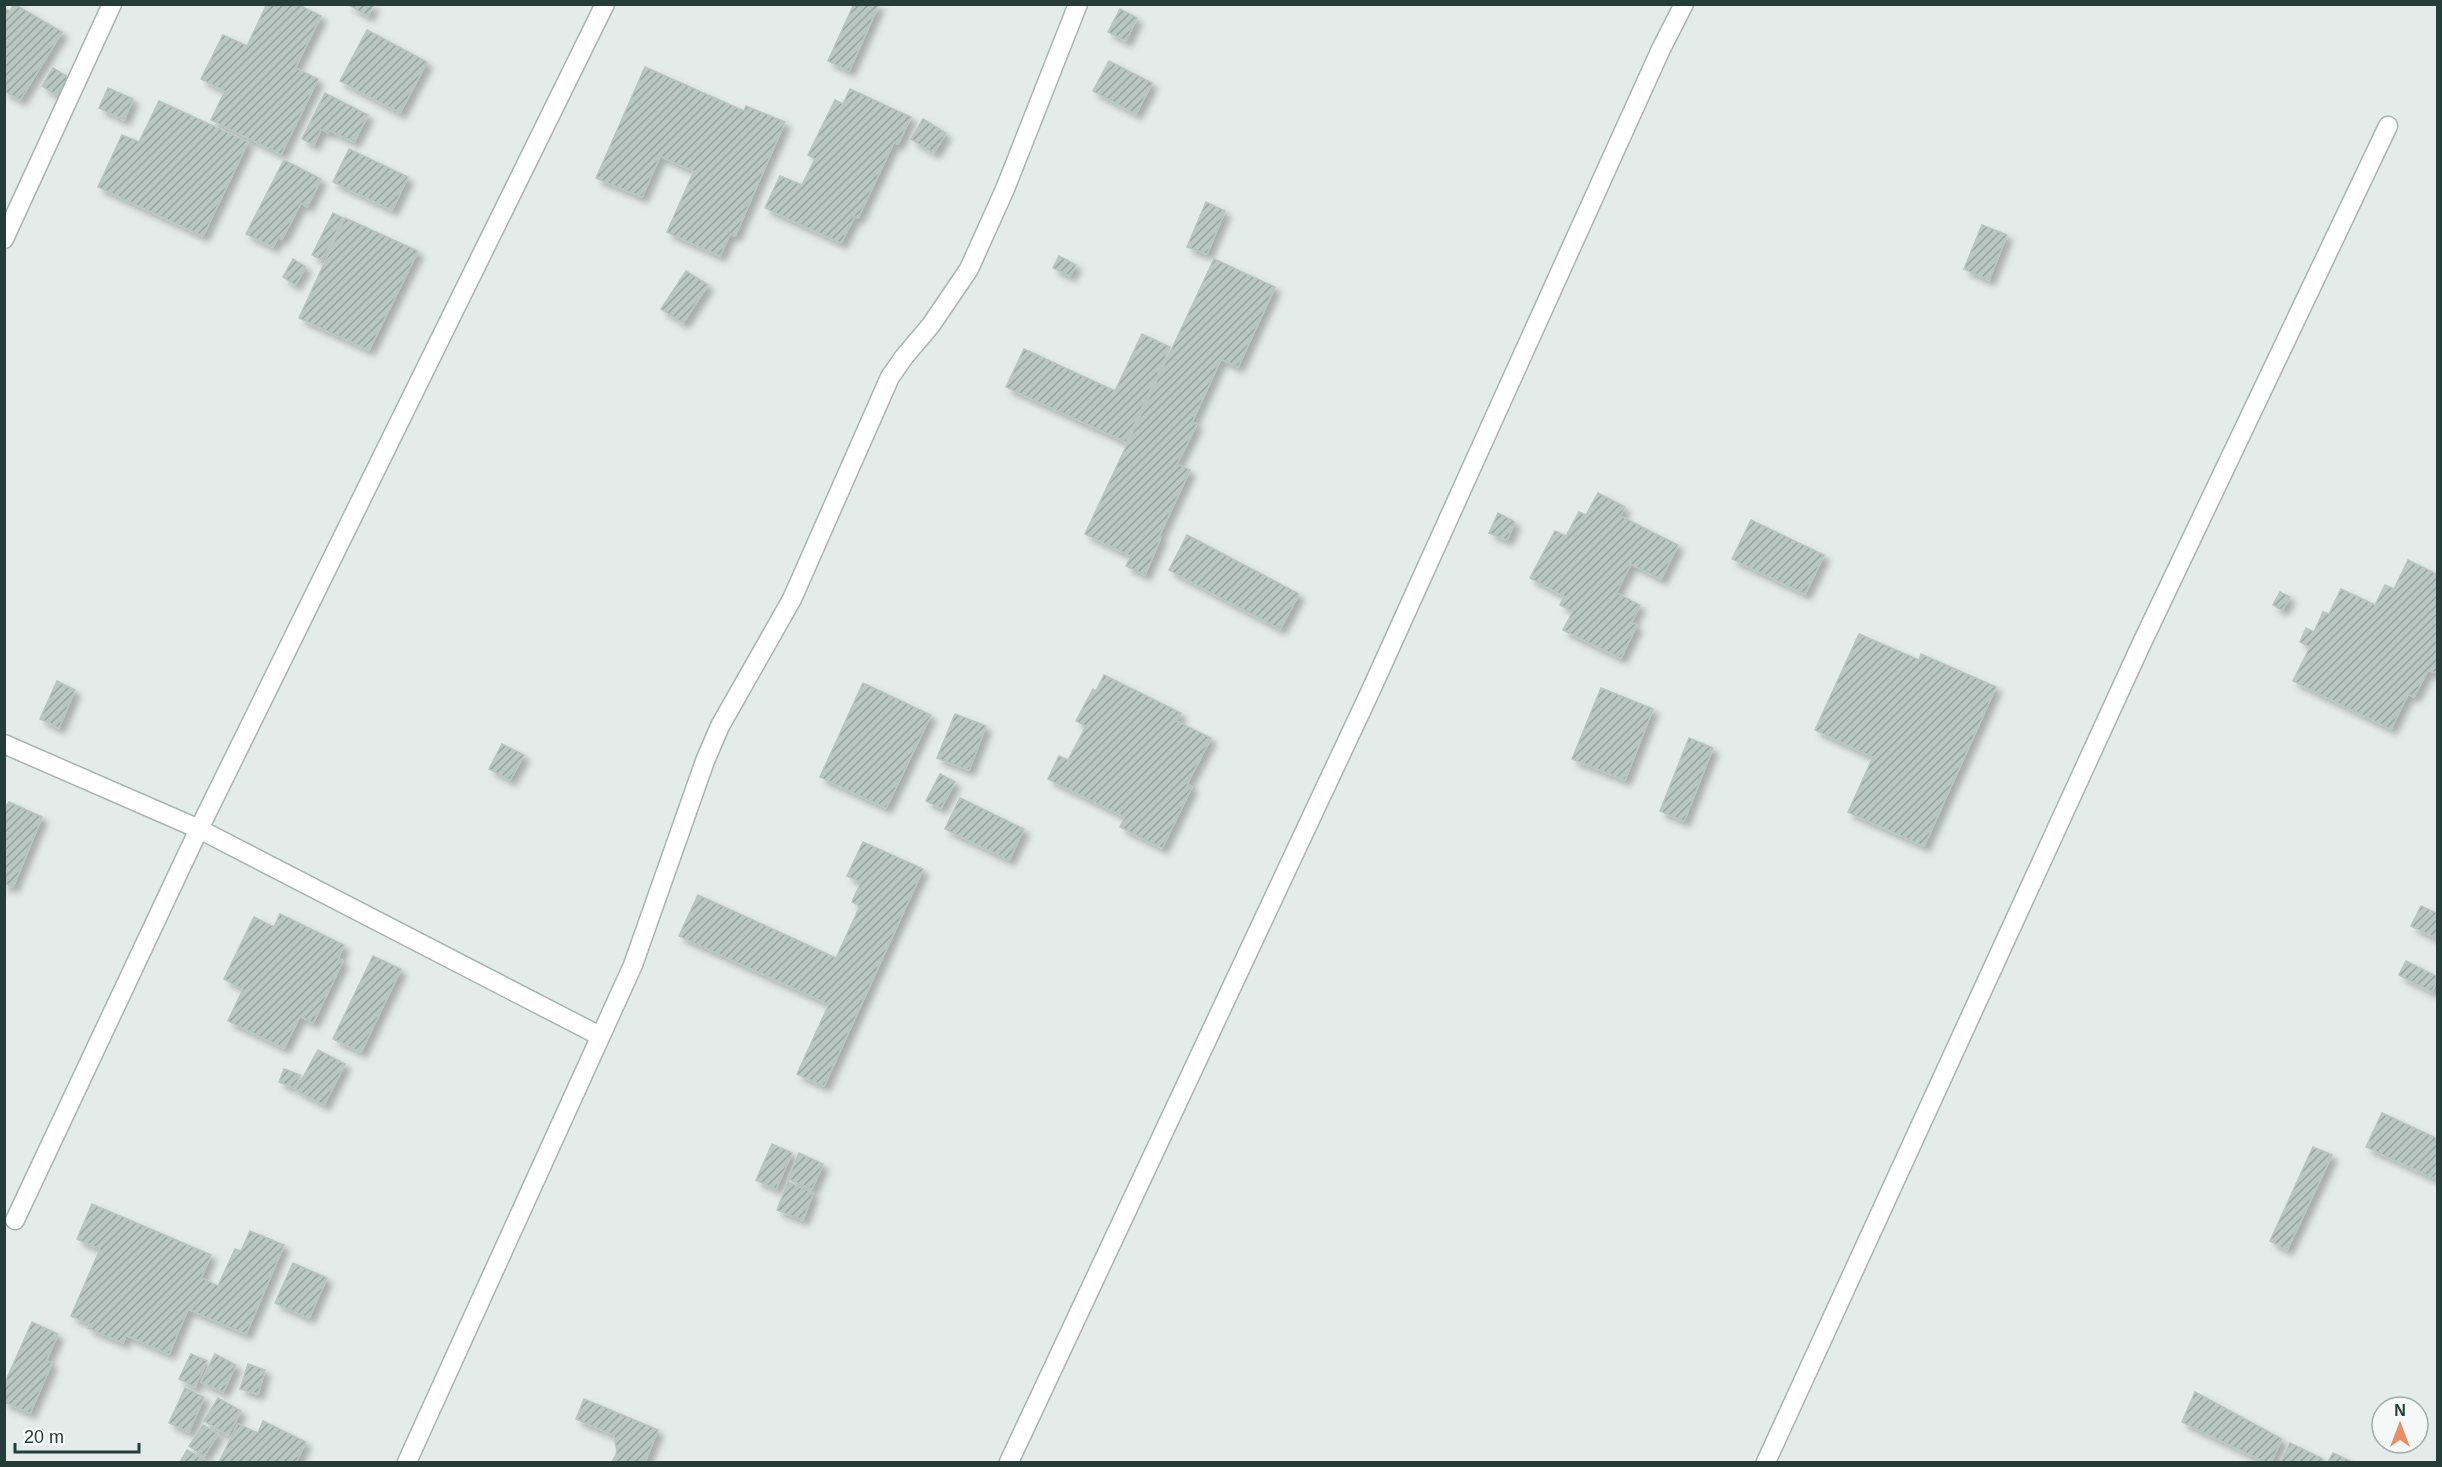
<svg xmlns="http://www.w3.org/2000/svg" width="2442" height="1467" viewBox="0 0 2442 1467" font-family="Helvetica,sans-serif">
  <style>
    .building { fill: url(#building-hatch); stroke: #b7c5c0; stroke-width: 1.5; filter: url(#shadow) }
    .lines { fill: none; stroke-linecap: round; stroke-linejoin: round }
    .street-casing { stroke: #a7b4b0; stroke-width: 21 }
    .street { stroke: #fff; stroke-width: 18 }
  </style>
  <defs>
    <pattern id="building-hatch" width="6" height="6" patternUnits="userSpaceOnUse" patternTransform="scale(1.5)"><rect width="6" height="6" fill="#b9c7c2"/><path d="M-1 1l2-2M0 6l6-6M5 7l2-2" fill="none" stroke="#96a39f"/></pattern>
    <filter id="shadow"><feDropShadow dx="5.5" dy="5.5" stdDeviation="3" flood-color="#0004"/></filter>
  </defs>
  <rect width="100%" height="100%" fill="#e4ece9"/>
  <g class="building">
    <path d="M14,4L62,32L20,100L4,91V8L10,11Z"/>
    <path d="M267,4H297L321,16L295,68L318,79L281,154L211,120L225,91L201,79L223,35L247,46Z"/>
    <path d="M347,4H374L368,16Z"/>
    <path d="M854,4H879L849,71L828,61Z"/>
    <path d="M1120,9L1137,18L1126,41L1108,32Z"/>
    <path d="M367,30L427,62L400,113L340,81Z"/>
    <path d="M1109,61L1152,83L1136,114L1093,91Z"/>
    <path d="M645,67L744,111L746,106L785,122L735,236L730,234L720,256L667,232L694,171L660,156L642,197L596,178Z"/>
    <path d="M53,68L68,77L56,95L42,86Z"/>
    <path d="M108,88L133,99L124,120L99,108Z"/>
    <path d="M850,89L911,117L898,144L894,142L858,218L855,216L841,243L765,208L780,176L802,185L815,159L808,155L835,100L843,104Z"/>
    <path d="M325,93L368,115L354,142L329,130L328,133L321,129L314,145L302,139Z"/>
    <path d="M159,101L248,142L203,236L98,187L122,135L139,142Z"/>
    <path d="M923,119L946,133L934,153L911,139Z"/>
    <path d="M349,149L408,177L392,210L333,182Z"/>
    <path d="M284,160L321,179L307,207L301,203L282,239L278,237L273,247L246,234Z"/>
    <path d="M1206,202L1225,211L1207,254L1187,247Z"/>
    <path d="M333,213L343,218L322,260L312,255Z"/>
    <path d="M345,218L418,251L369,350L299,318Z"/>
    <path d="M1982,225L2007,235L1989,280L1964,269Z"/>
    <path d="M1059,256L1076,265L1070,276L1053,268Z"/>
    <path d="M293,259L306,267L295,285L283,277Z"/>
    <path d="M1214,259L1275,287L1238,367L1221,359L1192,422L1197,424L1177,464L1190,470L1159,536L1161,537L1145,575L1126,566L1131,556L1085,534Z"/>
    <path d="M686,271L708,285L683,323L661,309Z"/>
    <path d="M1142,334L1170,347L1126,442L1006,387L1024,349L1115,391Z"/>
    <path d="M1598,493L1625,507L1620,516L1678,545L1661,579L1631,564L1616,593L1640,605L1631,623L1637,625L1621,658L1563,630L1573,611L1560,605L1564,596L1530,578L1555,531L1566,536L1579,512L1586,515Z"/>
    <path d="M1498,513L1515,522L1507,540L1489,533Z"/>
    <path d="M1751,520L1824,555L1805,594L1732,559Z"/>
    <path d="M1187,535L1299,594L1280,629L1169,570Z"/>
    <path d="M2408,560L2438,575V674L2428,670L2414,697L2408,694L2391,729L2293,681L2310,647L2300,642L2306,628L2314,632L2323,612L2329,614L2341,589L2375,605L2385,585L2394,589Z"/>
    <path d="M2280,592L2290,597L2282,610L2273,605Z"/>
    <path d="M1859,634L1919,660L1921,654L1996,687L1924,846L1848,812L1873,757L1815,730Z"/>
    <path d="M1104,675L1181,713L1176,721L1211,738L1187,784L1192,787L1162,848L1120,827L1125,817L1048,779L1059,756L1068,760L1086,726L1076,721L1093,689L1096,691Z"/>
    <path d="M57,681L75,690L59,728L40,719Z"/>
    <path d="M863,683L931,715L886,808L820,777Z"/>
    <path d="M1601,688L1653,709L1625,780L1572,759Z"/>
    <path d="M955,714L986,726L969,770L937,758Z"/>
    <path d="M1689,738L1713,748L1684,821L1660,811Z"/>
    <path d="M502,744L524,755L510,780L489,769Z"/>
    <path d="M940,774L955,782L941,808L926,801Z"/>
    <path d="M960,798L1024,829L1009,860L945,829Z"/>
    <path d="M9,802L42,817L13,887L7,884L4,888V809Z"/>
    <path d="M863,842L923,869L824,1086L797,1074L829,1004L679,936L698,895L836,958L860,906L852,902L861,882L847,876Z"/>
    <path d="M2421,906L2436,913L2438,910V939L2411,926Z"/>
    <path d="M280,914L344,945L338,958L343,961L313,1023L300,1016L284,1048L228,1021L243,989L224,979L254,917L274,927Z"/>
    <path d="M373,956L401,969L361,1052L333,1039Z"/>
    <path d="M2406,961L2438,977L2432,992L2399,975Z"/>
    <path d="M318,1050L345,1064L324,1105L296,1090Z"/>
    <path d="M284,1069L300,1075L295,1088L279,1082Z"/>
    <path d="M2382,1113L2438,1139V1180L2366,1147Z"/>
    <path d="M772,1144L792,1153L776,1189L756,1180Z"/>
    <path d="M2313,1147L2332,1155L2287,1250L2270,1241Z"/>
    <path d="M799,1153L823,1164L812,1189L788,1179Z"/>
    <path d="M788,1182L813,1193L803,1220L777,1210Z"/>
    <path d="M92,1204L211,1255L201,1278L218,1286L235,1249L241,1251L250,1231L284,1245L246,1334L188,1309L169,1354L126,1335L123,1343L88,1328L90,1324L71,1316L100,1249L77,1239Z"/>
    <path d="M293,1263L327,1278L309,1318L275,1303Z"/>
    <path d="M32,1322L58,1334L46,1361L52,1363L30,1413L4,1402V1385Z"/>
    <path d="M191,1354L207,1361L195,1387L179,1379Z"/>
    <path d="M215,1354L236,1365L223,1392L201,1382Z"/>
    <path d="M248,1364L265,1370L258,1394L240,1389Z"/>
    <path d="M185,1388L204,1397L189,1432L169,1423Z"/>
    <path d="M2195,1392L2282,1439L2271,1462H2265L2182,1422Z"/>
    <path d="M218,1398L241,1411L228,1435L204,1421Z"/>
    <path d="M584,1399L658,1430L645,1462H612L617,1452L614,1435L576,1419Z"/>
    <path d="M263,1421L306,1442L296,1462H219L238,1424L258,1433Z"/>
    <path d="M203,1425L218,1434L204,1456L189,1446Z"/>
    <path d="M2290,1443L2323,1459L2321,1462H2281Z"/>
    <path d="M187,1450L208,1462H180Z"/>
    <path d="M2333,1453L2352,1462H2328Z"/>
  </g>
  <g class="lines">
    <g class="street-casing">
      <g id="street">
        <path d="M4,239L112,4"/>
        <path d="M4,744L199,829L600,1036"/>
        <path d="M15,1220L199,829L605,4"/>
        <path d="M407,1462L633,965L705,761L720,726L792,599L890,377L904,357L931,325L969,269L1005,189L1078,4"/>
        <path d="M1009,1462L1371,690L1661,49L1684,4"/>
        <path d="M1766,1462L2140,647L2388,126"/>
      </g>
    </g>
    <use href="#street" class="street"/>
  </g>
  <rect width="2442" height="1467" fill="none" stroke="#253d38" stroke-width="12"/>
  <g transform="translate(2400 1425)"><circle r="28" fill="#f4f9f7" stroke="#a1aeab" stroke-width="1.5"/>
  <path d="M0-4.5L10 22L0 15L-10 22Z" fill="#e78f68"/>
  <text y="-9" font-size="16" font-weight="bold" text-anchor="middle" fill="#253d38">N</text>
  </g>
  <path d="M15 1443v9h124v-9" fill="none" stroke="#253d38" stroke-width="3"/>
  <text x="24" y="1443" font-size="18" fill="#253d38" stroke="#f4f9f7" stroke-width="4.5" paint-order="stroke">20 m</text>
</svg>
